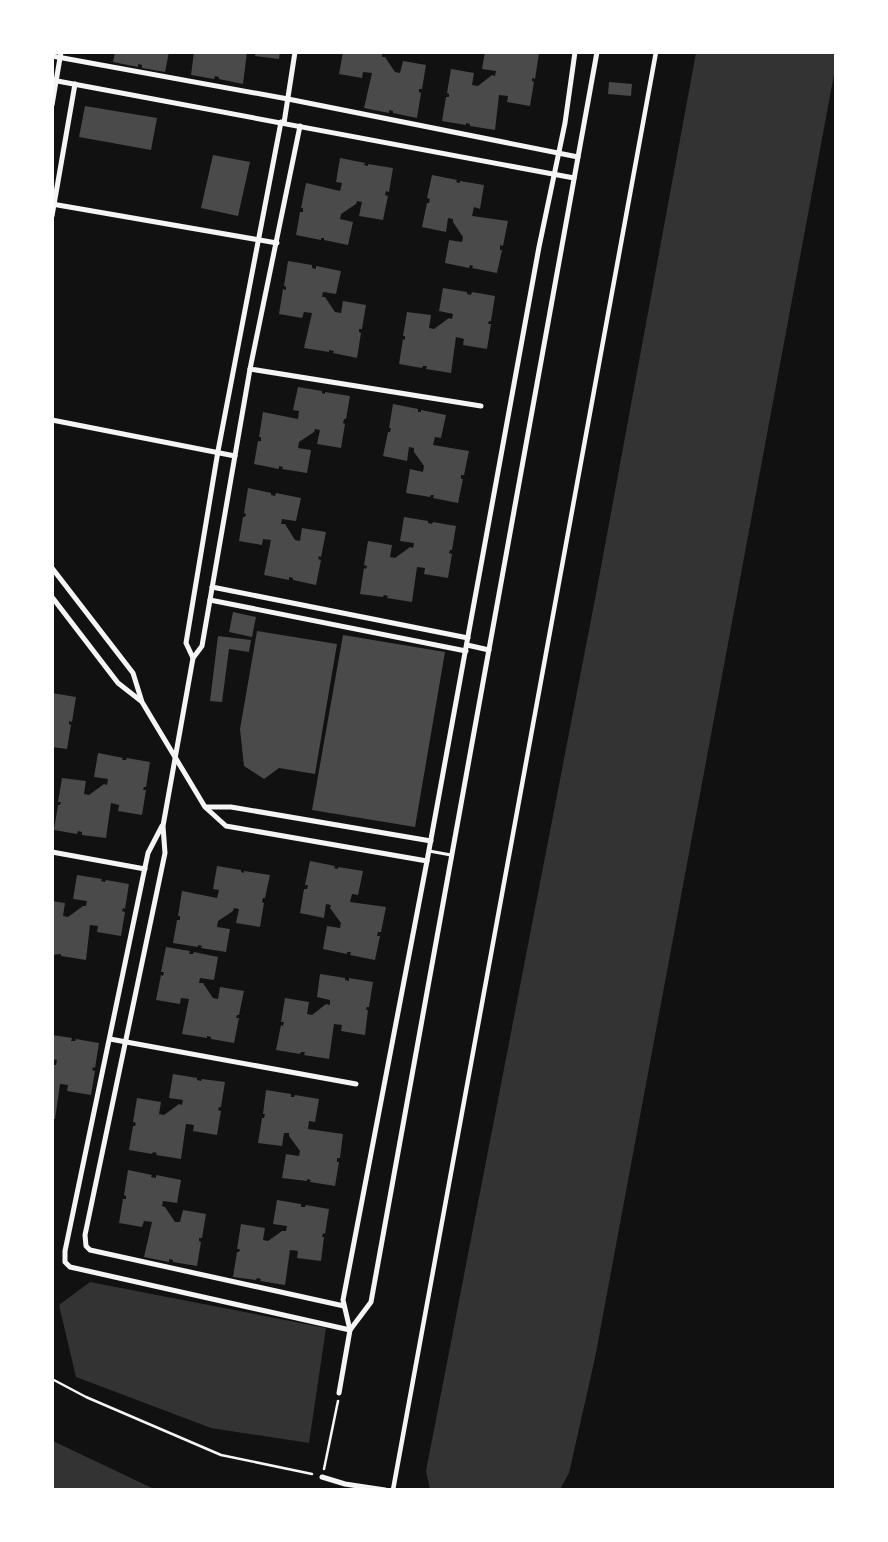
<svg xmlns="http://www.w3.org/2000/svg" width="888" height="1542" viewBox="0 0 888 1542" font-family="'Playfair Display',serif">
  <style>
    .water { fill: #333 }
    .building { fill: #4a4a4a }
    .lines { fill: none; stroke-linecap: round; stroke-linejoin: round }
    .path { stroke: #f5f5f5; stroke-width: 2.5 }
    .service { stroke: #f5f5f5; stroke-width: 3 }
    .pedestrian { stroke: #f5f5f5; stroke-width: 4.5 }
    .minor { stroke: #f5f5f5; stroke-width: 5 }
  </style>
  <rect width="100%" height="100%" fill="#111"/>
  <g class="water">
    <path d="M696,53H835V69L595,1358L569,1473L560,1489H430L426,1471L596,594Z"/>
    <path d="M90,1282L326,1328L309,1443L211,1428L76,1377L59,1305Z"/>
    <path d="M53,1441L154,1489H53Z"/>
  </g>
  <g class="building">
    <path d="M115,52H169L165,72L142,68V65L138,64V67L113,62Z"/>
    <path d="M194,52H247L243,84L219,79V77L215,76L214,79L191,75Z"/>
    <path d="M256,52H280L279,59L255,56Z"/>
    <path d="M343,52H382V57H385L395,72L400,73L403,61L426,65L422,89H419V92L421,93L417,118L393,113V111L389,110V113L364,108L372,73L363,72L362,78L339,74Z"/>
    <path d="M485,52L539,53L535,79L532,78V81L534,82L530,106L507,102L508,96L499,95L495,130L470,126V124L466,123V125L442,121L446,97H449V94L447,93L451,69L474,73L472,85L478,86L492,75L495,76L496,71L482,69Z"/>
    <path d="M609,82L632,84L631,96L608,94Z"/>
    <path d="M85,106L157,118L151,150L79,137Z"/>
    <path d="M213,155L250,162L238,216L201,208Z"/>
    <path d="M340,158L365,163L364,165L368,166V164L393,168L389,192L386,191L385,195L388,196L383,220L359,216L362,202L357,201L356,204L341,214L340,219L353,222L348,245L324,240V238H321V240L296,235L300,212H303V208H301L306,183L340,191L342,183L336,182Z"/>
    <path d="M432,175L457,180L456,182L460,183V181L484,185L480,209L474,207L472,216L508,221L503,246L500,245V250H502L497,273L472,268L473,266L470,265L469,268L445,263L449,240L462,242L463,237L453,222V219L448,218L446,232L422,227L427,203H429L430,199L427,198Z"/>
    <path d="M288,261L312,265V268L316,269V266L341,271L336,294L323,292L322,297H325L335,312L341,313L343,301L366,305L362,329H359V332L361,333L357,358L333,353L334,351L329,350V352L304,348L312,313L304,312L302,318L279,314L283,289L286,290V287L284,286Z"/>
    <path d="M443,288L467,292V294L471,295L472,292L495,296L491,321H489L488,324H491L487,349L463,345L464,339L456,337L451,373L426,369L427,366H423L422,368L399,364L403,339L405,340V336H403L407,312L431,315L429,328L434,329L449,318L452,319L453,314L439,311Z"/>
    <path d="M298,387L322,391V393L325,394V392L350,396L346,419H344L343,423L345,424L341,448L317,444L320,430L315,429L314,432L299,442L298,448L311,450L307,473L282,469L283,467L279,466V469L254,464L258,441H261V437H259L263,412L298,419L299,411L293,410Z"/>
    <path d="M393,404L418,409V412H421V410L446,415L441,438L435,437L433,445L469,451L464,475H461V479H463L458,503L433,498L434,495H431L430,497L406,493L410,469L423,472L424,466L414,452V448L409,447L407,461L383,456L388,432H390L391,428H389Z"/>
    <path d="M248,488L271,493V495L275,496L276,493L301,498L296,521L282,519L281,524H285L295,540L300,541L302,528L326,532L321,557L319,556L318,559L321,560L316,585L293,580V578L289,577V580L264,575L271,540L263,539L262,545L239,541L243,517H245L246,514L244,513Z"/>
    <path d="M404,517L428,521V523L432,524L433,522L456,526L452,550H450L449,553L452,554L448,578L424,574L425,568L417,567L412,602L387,598L388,596L384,595L383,597L360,594L364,568L366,569L367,566L364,565L368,541L392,545L390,557L395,558L410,547L413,548L414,543L400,541Z"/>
    <path d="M233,612L256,617L252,637L229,632Z"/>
    <path d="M257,631L337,644L315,774L279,768L264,779L244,766L240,729Z"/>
    <path d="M343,635L445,652L415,827L312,810Z"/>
    <path d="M218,636L251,640L249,652L229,649L222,702L210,701Z"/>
    <path d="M52,693L76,697L72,722L69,721V724L71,725L67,749L52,747Z"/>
    <path d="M98,753L123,758L122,760H126L127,758L150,762L146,787H144L143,790H146L142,815L118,811L119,805L111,803L106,838L82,835V832L78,831L77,834L54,830L58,805H60L61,802H58L62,778L86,781L84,794L89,795L104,784L107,785L108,779L94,777Z"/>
    <path d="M310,861L335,866L334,868L338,869V867L363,871L358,895L352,894L350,902L386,907L381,932H378L377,936H380L375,960L350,955L351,952H347V954L323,949L327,926L340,928L341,923L330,908L331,905L326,904L324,918L300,913L304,889H307L308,885H305Z"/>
    <path d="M217,866L241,870V872L244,873V871L270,875L265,898H263L262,902L264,903L260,927L236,923L239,909L234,908L233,911L218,921L217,927L230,929L226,952L201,948L202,946L198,945V947L173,943L177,920H180V916H178L182,891L217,898L219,890L213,889Z"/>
    <path d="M77,875L102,879L101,881L105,882L106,880L129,884L125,909L123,908L122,911L125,912L121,936L97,932L98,926L90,925L86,960L61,956V954L52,955V901L65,903L63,916L68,917L83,906H86L87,901L73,899Z"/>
    <path d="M166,947L190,951L189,954H193L194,952L218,957L214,980L200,978L199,983H203L213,998L218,999L220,987L244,991L239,1015H237L236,1018H239L234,1043L211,1039V1037L207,1036V1038L182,1034L189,999L181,998L180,1004L156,1000L161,975L163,976L164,972H161Z"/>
    <path d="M320,974L345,978V980L349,981V978L373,982L369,1007H367L366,1010H368L365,1035L341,1031L342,1025L334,1024L329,1059L304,1055L305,1052H301L300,1054L276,1050L281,1025L283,1026L284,1022H281L285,998L309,1002L307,1014L312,1015L326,1004L330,1005V1000L317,997Z"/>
    <path d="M52,1035L72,1038L71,1041H75L76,1039L99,1043L95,1068L93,1067L92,1070L95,1071L91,1095L67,1091L68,1085L60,1084L55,1119H52V1065H56L57,1060L52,1059Z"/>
    <path d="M173,1074L197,1078V1080L201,1081L202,1079L225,1082L221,1107H219L218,1110L221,1111L217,1135L193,1131L194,1125L186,1124L181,1159L156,1155L157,1153L153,1152L152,1154L129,1150L133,1126H135L136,1123L133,1122L137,1098L161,1102L159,1114L164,1115L179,1104L182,1105L183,1100L169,1098Z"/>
    <path d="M266,1090L291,1094V1097H294L295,1095L319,1099L315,1122L309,1121L308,1129L343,1134L340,1158H337V1162H339L335,1186L310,1182L311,1180L307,1179V1181L282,1178L286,1154L299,1156L300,1151L289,1136V1133H284L282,1146L258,1143L262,1118H264L265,1114H263Z"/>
    <path d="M128,1170L152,1175L151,1177L156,1178V1175L181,1180L177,1203L163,1201L162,1206L165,1207L175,1222H180L183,1210L206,1214L202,1238H199V1241L201,1242L197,1266L173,1262V1260L169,1259V1262L144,1257L152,1222L144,1221L142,1227L119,1223L123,1199H126V1196L124,1195Z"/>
    <path d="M277,1200L301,1204V1207H305L306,1205L329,1209L325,1234L323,1233L322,1237H324L321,1261L297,1258L298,1251L290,1250L285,1285L260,1281L261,1279L257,1278L256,1280L233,1277L237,1252H239L240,1249H237L241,1224L265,1228L263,1240L268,1241L282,1231H286L287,1226L273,1224Z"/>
  </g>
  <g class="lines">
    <g class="path">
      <path d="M52,1379L86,1397L221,1455L312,1474"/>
      <path d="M324,1469L338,1401"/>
    </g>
    <path class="service" d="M429,851L451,855"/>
    <path class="pedestrian" d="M393,1490L656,52"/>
    <g class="minor">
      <path d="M52,56L288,99L578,157"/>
      <path d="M52,80L574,178"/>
      <path d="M52,105L61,52"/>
      <path d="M284,123L295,52"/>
      <path d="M300,126L250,369L202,646L193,658L163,826L165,853L85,1235L86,1246L90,1250L344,1306"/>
      <path d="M52,204L277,243"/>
      <path d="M52,216L75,84"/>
      <path d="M250,369L481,406"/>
      <path d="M52,420L235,456"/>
      <path d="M52,568L133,673L142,702L205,807L226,826L427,861"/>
      <path d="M212,587L468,638"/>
      <path d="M52,597L118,683L141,701"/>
      <path d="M210,600L466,651"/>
      <path d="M467,645L489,650"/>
      <path d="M193,658L186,643L218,451L281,122"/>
      <path d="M206,807H231L431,841"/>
      <path d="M162,826L148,853L65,1251V1262L70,1267L350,1330"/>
      <path d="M52,852L145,869"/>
      <path d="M110,1039L356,1084"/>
      <path d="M350,1330L371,1302L597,52"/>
      <path d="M339,1393L350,1330L343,1300L427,861L539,247L565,123L575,52"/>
      <path d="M322,1477L345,1484L385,1490"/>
    </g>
  </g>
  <rect width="888" height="1542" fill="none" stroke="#ffffff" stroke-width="108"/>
</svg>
